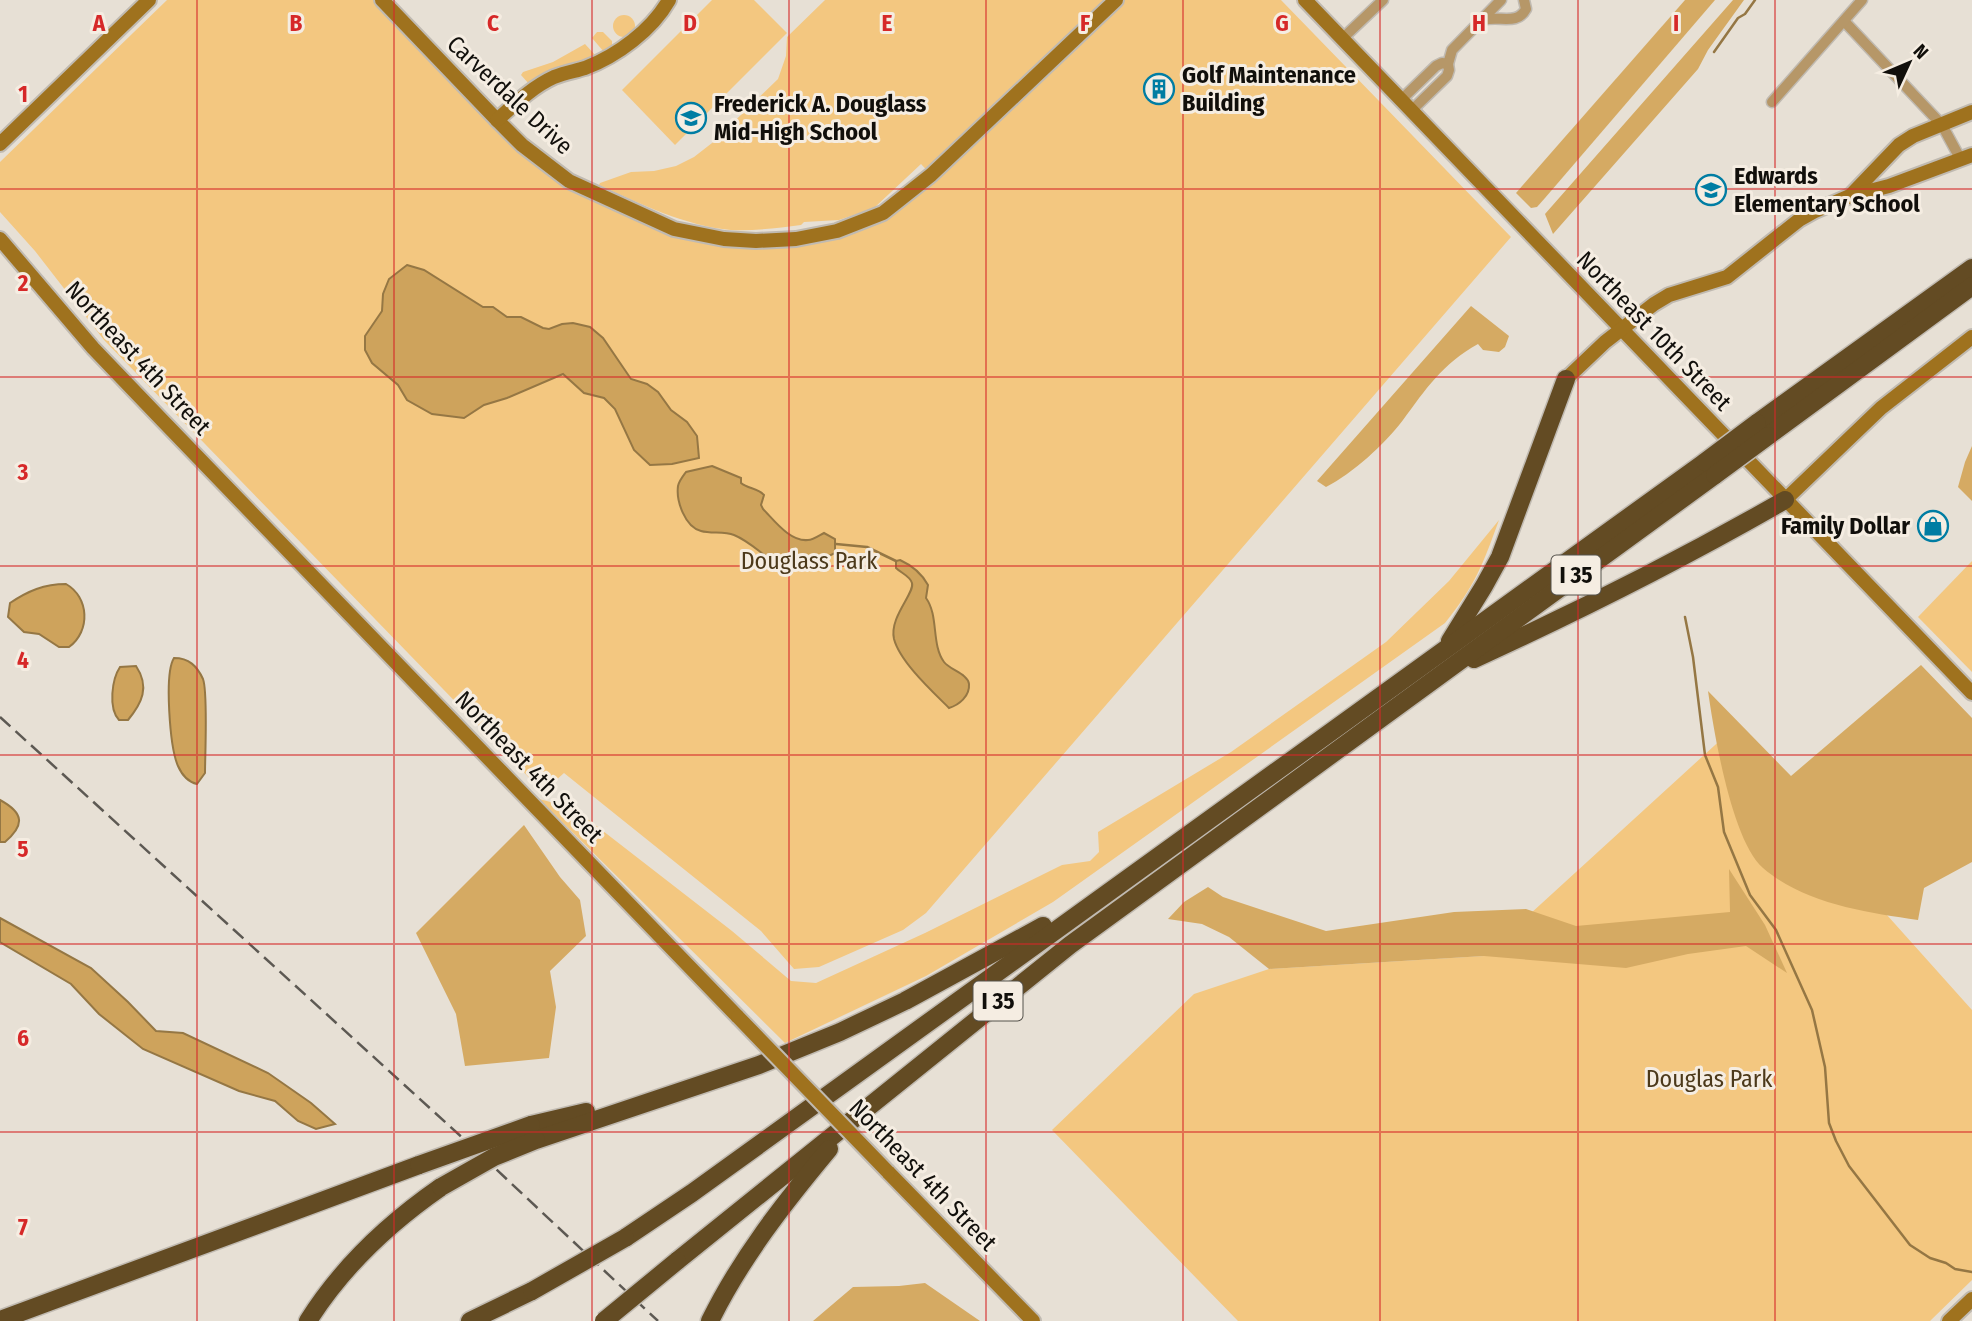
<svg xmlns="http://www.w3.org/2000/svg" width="1972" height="1321" viewBox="0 0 1972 1321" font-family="'Fira Sans Condensed',sans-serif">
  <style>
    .green { fill: #f3c780 }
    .forest { fill: #d5aa63 }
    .water { fill: #cea35c; stroke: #957744; stroke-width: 2 }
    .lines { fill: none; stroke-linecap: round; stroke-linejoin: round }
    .stream { stroke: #957744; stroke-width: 2.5 }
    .street-casing { stroke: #c0bab1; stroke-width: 13 }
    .secondary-casing { stroke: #c0bab1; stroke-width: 18 }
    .highway-casing { stroke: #c0bab1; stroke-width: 21 }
    .street { stroke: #b69768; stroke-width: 10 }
    .secondary { stroke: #9f721e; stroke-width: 14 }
    .highway { stroke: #634b23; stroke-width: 18 }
    .rail { stroke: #5d5953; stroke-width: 2.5; stroke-dasharray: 14 7; stroke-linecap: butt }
    .secondary-bridge-casing { stroke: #c0bab1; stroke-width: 18; stroke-linecap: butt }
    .highway-bridge-casing { stroke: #c0bab1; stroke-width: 21; stroke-linecap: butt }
    .secondary-bridge { stroke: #9f721e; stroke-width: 14 }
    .highway-bridge { stroke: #634b23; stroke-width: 18 }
    .grid { fill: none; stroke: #d62828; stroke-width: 2; stroke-opacity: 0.55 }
    .labels { text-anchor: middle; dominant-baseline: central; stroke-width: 6; stroke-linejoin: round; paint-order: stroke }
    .shield { fill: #f5ede2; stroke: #55524c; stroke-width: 2 }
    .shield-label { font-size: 23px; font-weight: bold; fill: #110f0b }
    .poi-label { font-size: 24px; font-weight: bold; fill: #110f0b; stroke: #f5ede2; text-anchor: start }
    .street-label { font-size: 24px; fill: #110f0b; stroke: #f5ede2 }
    .park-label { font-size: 24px; fill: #4c391a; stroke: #f5ede2 }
    .grid-label { font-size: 23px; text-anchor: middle; font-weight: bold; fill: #d62828; stroke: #f5ede2; stroke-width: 6; stroke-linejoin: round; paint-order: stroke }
  </style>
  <rect width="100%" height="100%" fill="#e7e0d5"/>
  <g class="green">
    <path d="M167,0H374L527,158L575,190L634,220L683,239L737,247L796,243L865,229L902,207L934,178L921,164L874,208L839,220L804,222L801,225C778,228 755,231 731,230C685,226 641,204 599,185L600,183L631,172L654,171L676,166L694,157L712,143L778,79L786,56L787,37L825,0H1281L1511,237L926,913L903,930L819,967L794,969L761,931L564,773L543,792L104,340L35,251L0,212V162Z"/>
    <path d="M712,0H754L787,33L675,145L622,90Z"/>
    <circle cx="624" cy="26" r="11"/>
    <path d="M597,32H603L612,41V48L604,52L592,38Z"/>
    <path d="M585,44L596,56L530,85L521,75L523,72L553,62Z"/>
    <path d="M1499,520C1483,564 1475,586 1445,623L1053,902L926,976L785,1043L539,799L562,805L585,817L732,931L791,981L816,983L925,933L1062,865L1090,861L1099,852L1098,832L1231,752L1386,642L1449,581Z"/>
    <path d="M1972,561V672L1918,617Z"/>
    <path d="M1726,735L1972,1010V1280L1930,1321H1238L1052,1130L1194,994L1269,969L1484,956Z"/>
  </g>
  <g class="forest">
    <path d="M1685,0H1715L1545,198L1537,207L1531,208L1516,193Z"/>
    <path d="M1733,0H1744L1708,50L1698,69L1553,234L1545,214Z"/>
    <path d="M1471,306L1509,336L1505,347L1499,352L1483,350L1478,344C1442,364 1426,389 1403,420C1384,445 1353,473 1326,487L1317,481Z"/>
    <path d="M1972,446V501L1958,487L1965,462Z"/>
    <path d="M1921,665L1972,718V862L1924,888L1918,920C1865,912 1805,904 1763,868C1732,841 1714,733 1708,691L1791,776Z"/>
    <path d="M524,825L560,877L580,900L586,936L550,971L556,1007L549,1058L465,1066L456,1014L416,933Z"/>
    <path d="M1729,869L1765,925L1787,973L1746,946L1688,954L1626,968L1484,956L1269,969L1229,937L1202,924L1168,919L1184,902L1208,887L1223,897L1326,931L1454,912L1526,909L1576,926L1730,912Z"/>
    <path d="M925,1283L980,1321H813L853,1287L899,1286Z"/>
  </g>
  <g class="water">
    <path d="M407,265L424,270L483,307H493L507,317H521L543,328L549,329L562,324L573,323L590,327L603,338L631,379L647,384L658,392L671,410L687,422L697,436L699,458L672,464L650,465L634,450L615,409L604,398L584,393L563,374L507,398L484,405L464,418L432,414L407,400L398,385L372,363L365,350V336L382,311L383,294L389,279Z"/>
    <path d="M712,466L741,478V483C748,489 758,488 764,495L761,505L763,509C774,520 790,542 808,540C813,540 820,535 824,533L835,539V553L829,556L805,557L789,570C768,562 754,543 734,535C724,531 711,534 701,531C685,527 676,501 678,486C679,481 683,476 686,472Z"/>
    <path d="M900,560C911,565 922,574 928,585L926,598C939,616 931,644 944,662C950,670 968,674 969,684C970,696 959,705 949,708C933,692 900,662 894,639C889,617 915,593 912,583C910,576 901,573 896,568V561Z"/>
    <path d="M66,584C89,597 91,631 69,647H59L39,634L24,632L8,617L10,603C28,591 44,584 66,584Z"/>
    <path d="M174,658C189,658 197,666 203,679C208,692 205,756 205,773L197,784C188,782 182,775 178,766C170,748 164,674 174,658Z"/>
    <path d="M136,666C150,687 142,703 128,720H119C108,708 112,679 120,667Z"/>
    <path d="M0,800C24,813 25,825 5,842H0Z"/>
    <path d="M0,918L91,968L128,1002L156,1031L183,1033L268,1073L311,1103L335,1124L316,1129L298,1121L275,1101L239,1091L143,1049L99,1014L71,984L0,942Z"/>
  </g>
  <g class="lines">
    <g class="stream">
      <path d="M1714,52L1738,18L1745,14L1755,0"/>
      <path d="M836,544L867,547L896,561"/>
      <path d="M1685,617L1693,657L1705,755L1718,787L1724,832L1750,895L1776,930L1812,1010L1825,1067L1829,1123L1836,1141L1849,1166L1910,1245L1930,1258L1946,1263L1955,1269L1972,1272"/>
    </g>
    <g class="street-casing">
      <g id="street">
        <path d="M1483,20C1499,15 1517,26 1526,9L1524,0"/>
        <path d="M1844,21L1942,125L1961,160"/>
        <path d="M1342,39L1383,0"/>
        <path d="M1448,64L1452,50L1501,0"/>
        <path d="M1401,100L1436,66L1442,63L1448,64L1449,70L1447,76L1411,111"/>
        <path d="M1772,102L1862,0"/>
      </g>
    </g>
    <g class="secondary-casing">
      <g id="secondary">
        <path d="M382,0L497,120L522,145L569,181L674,229L724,239L756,241L796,239L837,231L883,213L931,175L1116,0"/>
        <path d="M1305,0L1972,693"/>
        <path d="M497,120C514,105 532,87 554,77C564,73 575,71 585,68C617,56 652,30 669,0"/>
        <path d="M0,144L149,0"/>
        <path d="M1851,195L1899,145L1913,136L1972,112"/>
        <path d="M0,239L93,348L162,420L738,1017"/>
        <path d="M1566,379L1605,342L1654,304L1669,295L1727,277L1799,220L1815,211L1850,196L1889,186L1972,155"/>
        <path d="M1785,500L1881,408L1972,337"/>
        <path d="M888,1172L1033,1321"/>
        <path d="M1949,1321L1972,1299"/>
      </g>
    </g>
    <g class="highway-casing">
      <g id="highway">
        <path d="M1757,423L1972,268"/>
        <path d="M1768,436L1972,286"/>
        <path d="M1450,641L1484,586L1500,557L1566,379"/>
        <path d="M1474,659C1579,611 1684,558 1785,500"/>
        <path d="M531,1125L586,1112"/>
        <path d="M536,1140L759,1065L840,1032L905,1001L1043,926"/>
        <path d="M625,1238L692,1193L1705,462"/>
        <path d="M677,1261L1070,945L1715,475"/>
        <path d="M0,1320L419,1165"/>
        <path d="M308,1321C342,1267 389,1223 441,1187"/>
        <path d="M470,1321L532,1291"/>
        <path d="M710,1321C741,1258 784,1203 829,1149"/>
      </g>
    </g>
    <use href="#street" class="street"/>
    <use href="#secondary" class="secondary"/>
    <use href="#highway" class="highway"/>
    <path class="rail" d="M0,717L466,1141L658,1321"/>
    <g class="secondary-bridge-casing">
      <path id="secondary-bridge" d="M738,1017L888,1172"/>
    </g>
    <g class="highway-bridge-casing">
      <g id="highway-bridge">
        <path d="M1705,462L1757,423"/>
        <path d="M1715,475L1768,436"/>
        <path d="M419,1165L531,1125"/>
        <path d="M441,1187L494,1157L536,1140"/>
        <path d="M532,1291L625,1238"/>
        <path d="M604,1321L677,1261"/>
      </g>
    </g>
    <use href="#secondary-bridge" class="secondary-bridge"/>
    <use href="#highway-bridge" class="highway-bridge"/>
  </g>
  <path class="grid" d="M197,0V1321M394,0V1321M592,0V1321M789,0V1321M986,0V1321M1183,0V1321M1380,0V1321M1578,0V1321M1775,0V1321M0,189H1972M0,377H1972M0,566H1972M0,755H1972M0,944H1972M0,1132H1972"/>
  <defs>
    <g id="building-ring" transform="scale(1.575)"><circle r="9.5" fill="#f5ede2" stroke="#007da3" stroke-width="1.5"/><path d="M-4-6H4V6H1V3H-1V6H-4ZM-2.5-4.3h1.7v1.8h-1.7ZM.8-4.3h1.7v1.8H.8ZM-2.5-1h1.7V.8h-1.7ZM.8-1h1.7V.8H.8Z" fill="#007da3"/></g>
    <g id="school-ring" transform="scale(1.575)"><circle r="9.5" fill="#f5ede2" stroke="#007da3" stroke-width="1.5"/><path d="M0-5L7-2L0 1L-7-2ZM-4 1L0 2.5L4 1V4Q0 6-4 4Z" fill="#007da3"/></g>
    <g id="shop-ring" transform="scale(1.575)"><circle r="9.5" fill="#f5ede2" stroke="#007da3" stroke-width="1.5"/><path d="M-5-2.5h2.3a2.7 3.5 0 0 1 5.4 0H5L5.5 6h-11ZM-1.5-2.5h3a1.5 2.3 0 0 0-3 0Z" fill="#007da3"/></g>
  </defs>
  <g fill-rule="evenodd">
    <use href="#building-ring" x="1159" y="89"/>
    <use href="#school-ring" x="691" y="118"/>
    <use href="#school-ring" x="1711" y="190"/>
    <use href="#shop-ring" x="1933" y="526"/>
  </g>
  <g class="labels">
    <g class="shield">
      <rect x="1551.5" y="555.5" width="49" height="39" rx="5"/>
      <rect x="973.5" y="981.5" width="49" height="39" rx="5"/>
    </g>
    <g class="shield-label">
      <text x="1576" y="575">I 35</text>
      <text x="998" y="1001">I 35</text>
    </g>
    <g class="poi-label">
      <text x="1182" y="75">Golf Maintenance<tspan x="1182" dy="28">Building</tspan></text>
      <text x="714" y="104">Frederick A. Douglass<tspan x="714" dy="28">Mid-High School</tspan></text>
      <text x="1734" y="176">Edwards<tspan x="1734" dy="28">Elementary School</tspan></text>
      <text x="1910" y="526" text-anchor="end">Family Dollar</text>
    </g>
    <g class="street-label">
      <text transform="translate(510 95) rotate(43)">Carverdale Drive</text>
      <text transform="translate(1654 331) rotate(46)">Northeast 10th Street</text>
      <text transform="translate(138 358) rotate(47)">Northeast 4th Street</text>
      <text transform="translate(529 767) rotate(46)">Northeast 4th Street</text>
      <text transform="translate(923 1175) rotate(46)">Northeast 4th Street</text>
    </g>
    <g class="park-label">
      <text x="809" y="561">Douglass Park</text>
      <text x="1709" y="1079">Douglas Park</text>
    </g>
  </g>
  <g class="grid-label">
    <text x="99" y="31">A</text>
    <text x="296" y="31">B</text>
    <text x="493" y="31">C</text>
    <text x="690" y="31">D</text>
    <text x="887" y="31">E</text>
    <text x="1085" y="31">F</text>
    <text x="1282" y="31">G</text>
    <text x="1479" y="31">H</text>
    <text x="1676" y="31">I</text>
    <text x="23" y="102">1</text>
    <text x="23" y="291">2</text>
    <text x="23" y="480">3</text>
    <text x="23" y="668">4</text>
    <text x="23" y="857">5</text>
    <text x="23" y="1046">6</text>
    <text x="23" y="1235">7</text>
  </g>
  <g transform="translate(1909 63) rotate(46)" stroke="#f5ede2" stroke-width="5" paint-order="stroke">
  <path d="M0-5L12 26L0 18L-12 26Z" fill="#110f0b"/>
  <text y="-10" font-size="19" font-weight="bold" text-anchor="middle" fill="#110f0b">N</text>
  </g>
</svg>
